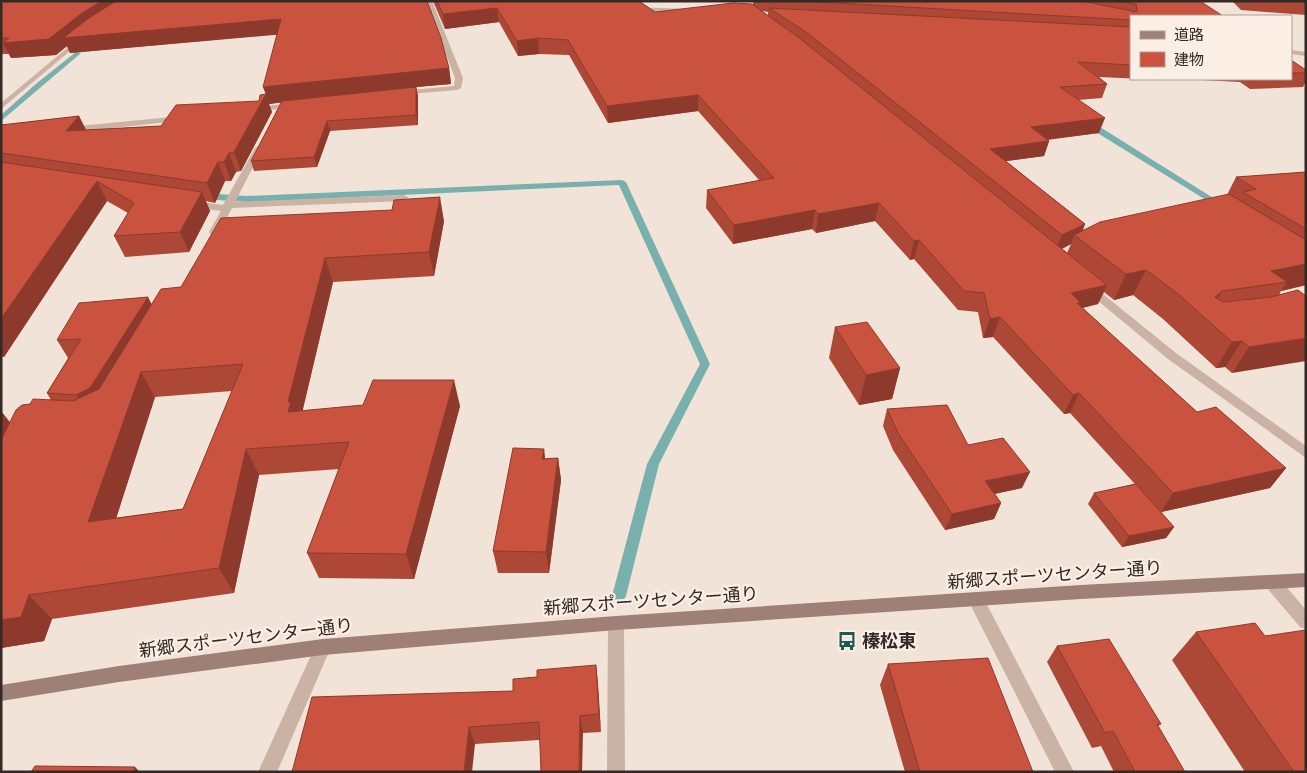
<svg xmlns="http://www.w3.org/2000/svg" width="1307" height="773" viewBox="0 0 1307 773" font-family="Montserrat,'Noto Sans JP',sans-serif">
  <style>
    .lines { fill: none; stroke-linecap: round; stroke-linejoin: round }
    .stream { fill: #77b0ac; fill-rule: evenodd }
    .street { fill: #cab2a4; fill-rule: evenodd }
    .secondary { fill: #9e8076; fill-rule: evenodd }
    .wall { fill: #ad4736; fill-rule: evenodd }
    .shaded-wall { fill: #8d3a2c }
    .building { fill: #c9533f; stroke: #8d3a2c; fill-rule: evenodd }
    .labels { text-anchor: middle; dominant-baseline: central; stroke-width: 4.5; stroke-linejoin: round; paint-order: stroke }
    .near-street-label { font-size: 18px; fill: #352926; stroke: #faeee5 }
    .near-poi-label { font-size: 18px; font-weight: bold; fill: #352926; stroke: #faeee5; text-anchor: start }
  </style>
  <rect width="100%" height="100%" fill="#f2e3d8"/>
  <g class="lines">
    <g class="stream">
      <path d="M76,52L81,53L1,121V115L37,83Z"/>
      <path d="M1086,122H1092L1226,206L1222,209L1219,208L1086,126Z"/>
      <path d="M622,180L626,182L710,364L659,464L626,596L624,600L619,602L614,600L612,596L647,464L700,364L619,185L247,202L203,199L199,196L203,193L247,196Z"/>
    </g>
    <g class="street">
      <path d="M426,1H432L463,78L461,88L457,90L398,95L397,93L401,91L454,86L455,78Z"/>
      <path d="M632,7L689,9L692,11L689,13L634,10Z"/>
      <path d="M78,39L83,40L1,109V103Z"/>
      <path d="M1291,50L1306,52V56L1291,54Z"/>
      <path d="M296,102L300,104L299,106L254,112L250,110L254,108Z"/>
      <path d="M182,116H185V120L68,133L64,130L68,127Z"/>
      <path d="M259,145L263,148L235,202L404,195L409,198L404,201L232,208L218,234H210L209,232L221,211L193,207L188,204L193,201L223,205L255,148Z"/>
      <path d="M1089,285L1093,286L1176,353L1306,446V458L1168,359L1085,290L1084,288L1085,286Z"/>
      <path d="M1272,575L1278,577L1306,610V629L1300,627L1266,587L1264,582L1266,577Z"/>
      <path d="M976,593L982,595L1074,772H1055L968,600L970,595Z"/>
      <path d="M616,616L622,618L624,623L625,772H607L608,623L610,618Z"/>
      <path d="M323,639L329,642L331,647L277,772H258L317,642Z"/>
    </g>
    <path class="secondary" d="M1306,573V587L1081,599L616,630L323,655L119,682L1,701V685L119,666L323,639L616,616L1081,585Z"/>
  </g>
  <g class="wall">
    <path d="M1,1H427L449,68L451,84L416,87L418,96V125L330,131L317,167L254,171L251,161L282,102L269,104L272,112L241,171L236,172L231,181H225L215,203L206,201L210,211L189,252L125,257L114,236L128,213L107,201L4,357H1V125L79,116L86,130L161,126L259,101L266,94L277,34L70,53L67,46L56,55L11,58L9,54H1Z"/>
    <path d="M433,1H639L655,12L753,5V1H1200L1131,16V79H1143L1099,77L1107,84L1102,98L1078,100L1099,133L1047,140L1049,141L1044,156L1006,161L1085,224L1083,230L1227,195L1236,177L1306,172V285L1281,291L1279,295L1298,290L1232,373L1225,367L1216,368L1163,319L1133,295L1114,300L1104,292L1098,304L1082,308L1197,412L1286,468L1270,488L1161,512L1174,527L1166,538L1122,547L1088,504L1094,493L1135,484L1070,413L1064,414L993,337L983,338L978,312L958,310L914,259L910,260L875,221L816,233L812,229L733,244L706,208L707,190L759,180L698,111L608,123L569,55L539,54L518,56L499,22L445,29ZM762,11L768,12V16ZM1071,244L1067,253L1062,249Z"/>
    <path d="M1232,1H1306V15L1241,10Z"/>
    <path d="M1291,60L1306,70V81L1303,87L1250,89L1240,82L1182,79H1291Z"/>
    <path d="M444,221L434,276L333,282L302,411L460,406L414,579L319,578L307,553L339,469L259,475L234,593L52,619L44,641L1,648V411L10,422L51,400L47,393L68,358L57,340L152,305L181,287ZM232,391L183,509L116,518L155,397Z"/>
    <path d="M835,327L900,368L892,399L859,405L829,358Z"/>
    <path d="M887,409L968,445L1022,488L995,494L1001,503L994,519L945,530L893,450L883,426Z"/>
    <path d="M544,449L545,459L558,458L561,480L549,573H498L493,551Z"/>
    <path d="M1196,632L1265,636L1306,772H1245L1172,660Z"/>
    <path d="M1057,646L1161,724L1158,726L1185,772H1114L1101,746L1092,748L1047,662Z"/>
    <path d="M888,664L1033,772H905L880,685Z"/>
    <path d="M596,665L601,732L583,733L539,740L475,744L292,772L513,691L537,677Z"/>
  </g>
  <g class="shaded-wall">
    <path d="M102,1H130L281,19L285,34L70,53L67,46L56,55L11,58L3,43L82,13Z"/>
    <path d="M497,8L499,22L445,29L443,14Z"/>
    <path d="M538,38L539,54L518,56L517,41Z"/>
    <path d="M449,68L451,84L416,87L418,96V125L416,115V87L269,104L272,112L241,171L234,152L266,95L263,87Z"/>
    <path d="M698,95V111L608,123L607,106Z"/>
    <path d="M79,116L88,134L66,131Z"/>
    <path d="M1105,118L1099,133L1026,142L1031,127Z"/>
    <path d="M327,121L330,131L317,167L314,157Z"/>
    <path d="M1049,141L1044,156L985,164L990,149Z"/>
    <path d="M229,153L236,172L231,181L224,162Z"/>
    <path d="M218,162L225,181L215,203L207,183Z"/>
    <path d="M97,181L107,201L4,357L1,352V319Z"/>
    <path d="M202,192L210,211L189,252L180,232Z"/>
    <path d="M440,197L444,221L434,276L429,252Z"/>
    <path d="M879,203L875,221L816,233L818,214Z"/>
    <path d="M815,210L812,229L733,244L734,225Z"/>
    <path d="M1085,224L1079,238L1074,235L1071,244L1055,252L1062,235Z"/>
    <path d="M919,240L914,259L910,260L914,241Z"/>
    <path d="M325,258L333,282L300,422L288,412V402Z"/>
    <path d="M1306,264V285L1281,291L1287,282L1271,271Z"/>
    <path d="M1146,270L1133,295L1114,300L1126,274Z"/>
    <path d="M1107,285L1098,304L1078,309L1071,293Z"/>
    <path d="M1222,291L1207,316L1215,297Z"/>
    <path d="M148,297L157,315L88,413L76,395Z"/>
    <path d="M1000,317L993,337L983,338L990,319Z"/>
    <path d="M1306,338V361L1232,373L1249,347Z"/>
    <path d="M1242,341L1225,367L1216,368L1232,342Z"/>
    <path d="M900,368L892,399L859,405L866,375Z"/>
    <path d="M141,372L155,397L107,547L88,522Z"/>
    <path d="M454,380L460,406L414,579L406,554Z"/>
    <path d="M1079,393L1070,413L1064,414L1073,395Z"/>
    <path d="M1,411L18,434L1,471Z"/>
    <path d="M246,449L259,475L234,593L219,568Z"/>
    <path d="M544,449L546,471L542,459Z"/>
    <path d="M558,458L561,480L549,573L546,552Z"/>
    <path d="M1286,468L1270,488L1161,512L1173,493Z"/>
    <path d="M1030,472L1022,488L979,497L985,481Z"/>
    <path d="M1001,503L994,519L945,530L952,514Z"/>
    <path d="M1174,527L1166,538L1122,547L1129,536Z"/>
    <path d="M29,595L52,619L44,641L1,648V620Z"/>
    <path d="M596,665L598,683L601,732L599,714Z"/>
    <path d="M580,716L583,733L582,772H579Z"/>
    <path d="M469,727L475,744L472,772H464Z"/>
    <path d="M135,767L140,772H133Z"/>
  </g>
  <g class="building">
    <path d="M1,1H102L82,13L49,39L3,43L9,38H1Z"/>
    <path d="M116,1H427L441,38L449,68L263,87L281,19L63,38L89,18Z"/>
    <path d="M437,1H639L655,12L733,3L752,4L798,37L1107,285L1071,293L1081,303H1077L1197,412L1216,407L1286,468L1173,493L1079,393L1073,395L1000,317L990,319L984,293L964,291L919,240L914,241L879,203L818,214L815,210L734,225L707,190L774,178L698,95L607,106L568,40L538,38L517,41L497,8L443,14Z"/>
    <path d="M803,1H1082L1137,12L1136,4L1118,1H1200L1223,16H1131V20Z"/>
    <path d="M769,8L1131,27V65L1078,62L1107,84L1060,87L1105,118L1031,127L1049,141L990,149L1085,224L1062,235L806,32Z"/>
    <path d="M1291,60L1306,70V73H1291Z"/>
    <path d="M416,87V115L327,121L314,157L251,161L282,101Z"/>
    <path d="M266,94L234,152L229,153L224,162H218L207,183L1,153V125L79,116L66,131L161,126L176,105L259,101L260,95Z"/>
    <path d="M1,162L202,192L180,232L114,236L134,203L97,181L1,319Z"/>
    <path d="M1306,172V229L1243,192L1256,189L1236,177Z"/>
    <path d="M1229,194L1306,240V264L1271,271L1287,282L1222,291L1215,297L1223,302L1271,297L1298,290L1306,296V338L1249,347L1242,341L1232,342L1177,293L1146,270L1126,274L1074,235L1100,222Z"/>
    <path d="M440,197L429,252L325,258L288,402H291L288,412L363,405L373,380H454L406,554L307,553L349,442L246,449L219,568L29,595L21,617L1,620V440L16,410L22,405L30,404L33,399L73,401L99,389L161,289L181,287L221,218L392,210L394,200ZM243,364L183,509L88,522L141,372Z"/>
    <path d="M148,297L90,388L76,395L47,393L81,339L57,340L79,303Z"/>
    <path d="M867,322L900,368L866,375L835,327Z"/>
    <path d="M947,405L968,445L1003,438L1030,472L985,481L1001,503L952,514L898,433L887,409Z"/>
    <path d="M513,448L544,449L542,459L558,458L546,552L493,551Z"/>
    <path d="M1136,484L1174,527L1129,536L1094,493Z"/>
    <path d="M1255,623L1265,636L1306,630V772H1294L1196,632Z"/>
    <path d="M1109,639L1161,724H1157L1185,772H1135L1113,731L1105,733L1057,646Z"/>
    <path d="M988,658L1033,772H920L888,664Z"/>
    <path d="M596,665L599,714L580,716L579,772H541L539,722L469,727L464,772H292L312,697L513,691V679L537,677V670Z"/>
    <path d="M35,766L135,767L133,772H31Z"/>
  </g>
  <defs>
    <g id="bus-bare" transform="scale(1.5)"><path d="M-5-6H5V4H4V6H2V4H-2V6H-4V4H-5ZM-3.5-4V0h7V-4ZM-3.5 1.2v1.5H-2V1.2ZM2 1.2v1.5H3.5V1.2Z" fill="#1b5856" stroke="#faeee5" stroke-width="2.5" paint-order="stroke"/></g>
  </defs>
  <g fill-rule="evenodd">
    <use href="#bus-bare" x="847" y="641"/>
  </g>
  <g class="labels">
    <g class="near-street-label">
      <text transform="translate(1055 575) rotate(-4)">新郷スポーツセンター通り</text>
      <text transform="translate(651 601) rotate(-4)">新郷スポーツセンター通り</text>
      <text transform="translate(246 638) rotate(-7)">新郷スポーツセンター通り</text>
    </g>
    <g class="near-poi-label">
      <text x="862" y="641">榛松東</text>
    </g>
  </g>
  <rect width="1307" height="773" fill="none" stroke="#352926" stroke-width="5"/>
  <rect x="1130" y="15" width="162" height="65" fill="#faeee5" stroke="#ab9f99"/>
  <rect x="1140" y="31" width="25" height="8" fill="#9e8076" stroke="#ab9f99"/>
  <text x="1174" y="40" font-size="15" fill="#352926">道路</text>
  <rect x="1140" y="52" width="25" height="15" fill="#c9533f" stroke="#ab9f99"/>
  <text x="1174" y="65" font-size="15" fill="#352926">建物</text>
</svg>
